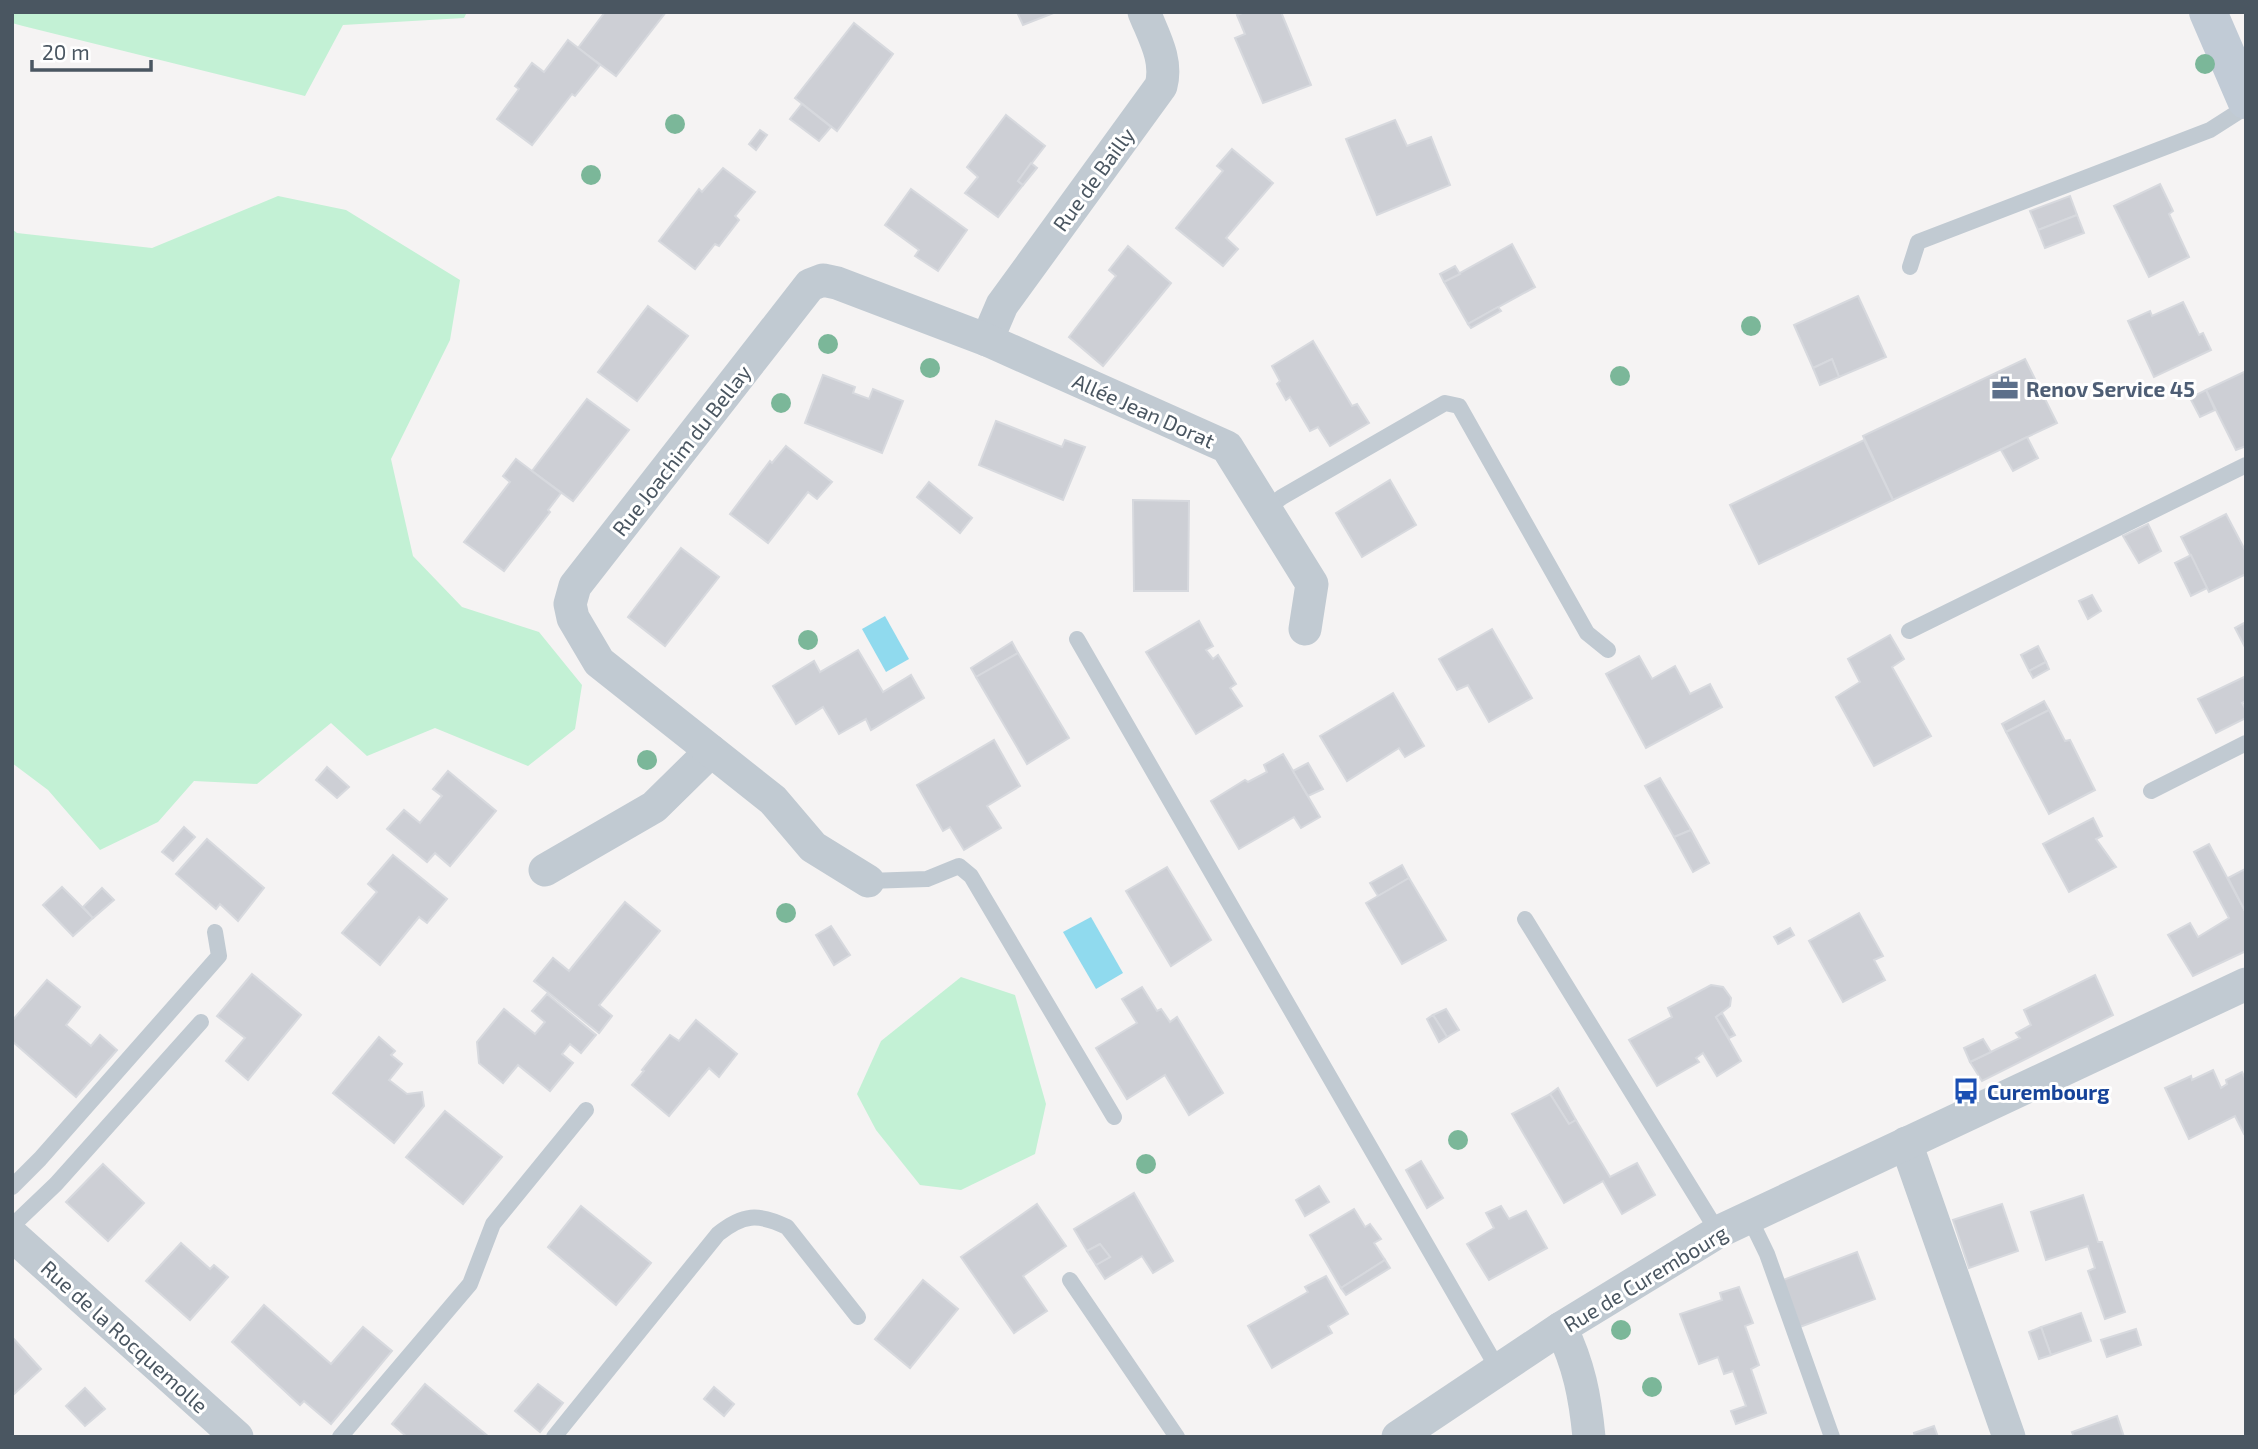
<svg xmlns="http://www.w3.org/2000/svg" width="2258" height="1449" viewBox="0 0 2258 1449" font-family="'Exo 2',sans-serif">
  <style>
    .green { fill: #c3f1d5 }
    .water { fill: #90daee }
    .building { fill: #cdcfd5; stroke: #d7d9de; stroke-width: 2 }
    .lines { fill: none; stroke-linecap: round; stroke-linejoin: round }
    .lane { stroke: #c1cad2; stroke-width: 16 }
    .street { stroke: #c1cad2; stroke-width: 33 }
    .secondary { stroke: #c1cbd6; stroke-width: 38 }
    .tree { fill: #7bb799 }
    .labels { text-anchor: middle; dominant-baseline: central; stroke-width: 6; stroke-linejoin: round; paint-order: stroke }
    .street-label { font-size: 21px; fill: #4a5661; stroke: #fff }
    .service-label { font-size: 21px; font-weight: bold; fill: #4e5e75; stroke: #fff; text-anchor: start }
    .transit-label { font-size: 21px; font-weight: bold; fill: #164399; stroke: #fff; text-anchor: start }
  </style>
  <rect width="100%" height="100%" fill="#f5f3f3"/>
  <g class="green">
    <path d="M12,12H467L464,18L343,25L305,96L23,26L12,23Z"/>
    <path d="M278,196L346,210L460,280L450,340L391,459L413,556L462,607L539,632L582,685L575,729L528,766L435,728L367,756L331,723L257,784L194,781L158,822L100,850L48,790L12,763V229L17,233L152,248Z"/>
    <path d="M961,977L1015,995L1046,1104L1035,1154L961,1190L920,1185L876,1130L857,1094L881,1041Z"/>
  </g>
  <g class="water">
    <path d="M885,616L909,659L886,672L862,629Z"/>
    <path d="M1091,917L1123,973L1096,989L1063,932Z"/>
  </g>
  <g class="building">
    <path d="M605,12H666L616,76L578,48Z"/>
    <path d="M1017,12H1056L1023,25Z"/>
    <path d="M1245,12H1281L1311,85L1263,103L1235,38L1245,34L1237,15Z"/>
    <path d="M854,23L893,54L837,131L795,98Z"/>
    <path d="M568,40L600,65L575,96L572,94L532,145L497,119L519,89L515,86L532,63L544,72Z"/>
    <path d="M802,104L831,127L819,141L790,119Z"/>
    <path d="M1006,115L1045,146L1018,181L1023,185L998,217L965,193L978,177L967,167Z"/>
    <path d="M1395,120L1407,146L1431,137L1450,185L1377,215L1346,139Z"/>
    <path d="M760,130L767,135L756,150L749,144Z"/>
    <path d="M1232,149L1273,183L1226,238L1238,249L1223,266L1176,228L1223,171L1217,166Z"/>
    <path d="M1031,163L1037,168L1023,185L1018,181Z"/>
    <path d="M723,168L755,192L735,216L739,220L719,246L715,244L695,269L659,241L699,189L702,192Z"/>
    <path d="M2160,184L2173,211L2169,214L2189,257L2149,277L2114,206Z"/>
    <path d="M911,189L967,230L938,271L915,256L919,250L885,225Z"/>
    <path d="M2070,196L2077,215L2038,230L2030,211Z"/>
    <path d="M2077,215L2084,233L2045,248L2038,230Z"/>
    <path d="M1512,244L1535,287L1468,324L1444,282Z"/>
    <path d="M1128,246L1171,283L1103,366L1069,337L1116,276L1109,270Z"/>
    <path d="M1455,266L1460,274L1444,282L1440,274Z"/>
    <path d="M1858,296L1886,357L1839,377L1832,359L1813,368L1794,325Z"/>
    <path d="M2183,302L2199,335L2203,333L2211,350L2154,377L2128,321L2150,311L2152,316Z"/>
    <path d="M648,306L688,336L637,401L598,372Z"/>
    <path d="M1498,307L1501,311L1471,328L1468,324Z"/>
    <path d="M1313,341L1352,406L1357,404L1369,423L1330,446L1318,427L1310,431L1290,397L1286,400L1277,384L1280,381L1272,366Z"/>
    <path d="M1832,359L1839,377L1820,385L1813,368Z"/>
    <path d="M2025,359L2057,423L1893,500L1863,436Z"/>
    <path d="M2246,371V446L2236,450L2206,390Z"/>
    <path d="M823,375L855,387L853,393L869,399L873,389L903,401L882,453L805,423Z"/>
    <path d="M2206,390L2215,410L2200,417L2190,398Z"/>
    <path d="M587,399L629,430L573,501L532,471Z"/>
    <path d="M996,421L1062,447L1065,440L1085,447L1063,500L979,465Z"/>
    <path d="M2027,437L2038,458L2013,471L2001,450Z"/>
    <path d="M1864,440L1893,500L1759,564L1730,505Z"/>
    <path d="M786,446L832,482L817,499L808,492L768,543L730,514L770,461L772,463Z"/>
    <path d="M516,459L561,493L548,510L550,512L504,571L464,542L510,482L503,476Z"/>
    <path d="M1390,480L1416,525L1362,557L1336,513Z"/>
    <path d="M929,482L972,518L960,533L917,497Z"/>
    <path d="M1133,500L1189,501L1188,591H1134Z"/>
    <path d="M2226,514L2246,552V574L2209,592L2181,537Z"/>
    <path d="M2148,524L2161,551L2139,563L2123,536Z"/>
    <path d="M681,548L719,577L665,646L628,617Z"/>
    <path d="M2191,555L2207,588L2191,596L2175,563Z"/>
    <path d="M2092,595L2101,611L2088,619L2079,601Z"/>
    <path d="M1199,621L1213,646L1206,650L1213,659L1218,655L1236,684L1230,688L1242,706L1196,734L1146,652Z"/>
    <path d="M2246,622V649L2235,628Z"/>
    <path d="M1492,629L1532,698L1489,722L1468,685L1457,690L1439,659Z"/>
    <path d="M1890,635L1904,659L1892,667L1931,736L1874,766L1836,697L1860,682L1848,659Z"/>
    <path d="M1012,642L1018,653L976,677L971,668Z"/>
    <path d="M2038,646L2046,662L2029,671L2021,655Z"/>
    <path d="M858,650L883,692L911,675L924,698L871,730L866,719L839,734L823,707L796,724L773,686L814,661L820,672Z"/>
    <path d="M1018,653L1069,738L1027,764L976,677Z"/>
    <path d="M1639,656L1652,679L1675,666L1690,694L1710,684L1722,707L1646,748L1606,674Z"/>
    <path d="M2046,662L2049,669L2033,678L2029,671Z"/>
    <path d="M2246,676V701L2242,703L2246,710V718L2216,733L2198,699Z"/>
    <path d="M1393,693L1424,746L1405,757L1399,748L1347,781L1320,736Z"/>
    <path d="M2044,701L2049,710L2006,732L2002,724Z"/>
    <path d="M2049,710L2065,741L2070,740L2095,790L2049,814L2006,732Z"/>
    <path d="M994,740L1020,786L987,806L1001,828L964,850L950,827L943,831L917,785Z"/>
    <path d="M1283,754L1320,817L1301,828L1294,817L1239,849L1211,801L1245,780L1248,782L1267,772L1264,765Z"/>
    <path d="M1308,763L1323,789L1308,796L1293,771Z"/>
    <path d="M327,767L349,787L337,798L316,780Z"/>
    <path d="M448,771L496,811L450,866L435,853L427,862L387,829L404,810L420,823L442,796L433,789Z"/>
    <path d="M1660,778L1691,830L1674,837L1645,786Z"/>
    <path d="M2093,818L2102,836L2096,839L2116,867L2069,892L2043,844Z"/>
    <path d="M184,827L195,837L173,861L162,852Z"/>
    <path d="M1691,830L1709,863L1693,872L1674,837Z"/>
    <path d="M207,839L264,888L238,921L220,904L216,909L176,874Z"/>
    <path d="M2209,844L2246,913V951L2193,976L2168,935L2190,923L2198,937L2229,918L2194,852Z"/>
    <path d="M393,855L447,899L427,923L419,917L380,965L342,933L377,892L368,884Z"/>
    <path d="M1402,865L1409,878L1378,896L1370,883Z"/>
    <path d="M1167,867L1211,940L1171,966L1126,891Z"/>
    <path d="M2245,869L2246,871V913L2228,878Z"/>
    <path d="M1409,878L1446,940L1402,964L1366,903Z"/>
    <path d="M62,887L93,918L73,936L43,905Z"/>
    <path d="M102,888L114,900L93,918L83,907Z"/>
    <path d="M625,902L660,931L599,1005L612,1016L599,1033L534,981L553,958L569,971Z"/>
    <path d="M1859,913L1883,956L1874,960L1885,980L1843,1002L1809,941Z"/>
    <path d="M831,926L850,955L834,965L816,935Z"/>
    <path d="M1790,928L1794,935L1778,944L1774,937Z"/>
    <path d="M252,974L301,1015L248,1080L226,1061L245,1038L217,1016Z"/>
    <path d="M2095,975L2113,1015L1982,1081L1970,1062L2020,1038L2016,1033L2031,1025L2024,1010Z"/>
    <path d="M47,980L80,1007L66,1025L91,1046L100,1035L117,1050L76,1097L12,1041V1021Z"/>
    <path d="M1711,985L1723,987L1731,998L1730,1006L1716,1017L1741,1061L1717,1076L1703,1053L1696,1058L1699,1062L1657,1086L1629,1040L1672,1017L1668,1008Z"/>
    <path d="M1142,987L1157,1011L1161,1009L1170,1022L1177,1017L1223,1093L1189,1115L1165,1075L1127,1099L1096,1048L1137,1023L1122,999Z"/>
    <path d="M547,994L596,1035L581,1053L570,1044L562,1054L573,1063L550,1091L518,1065L503,1083L479,1063L477,1042L504,1009L535,1034L545,1022L532,1011Z"/>
    <path d="M1446,1009L1459,1030L1447,1037L1433,1015Z"/>
    <path d="M1722,1013L1735,1035L1729,1038L1716,1017Z"/>
    <path d="M1433,1015L1447,1037L1439,1042L1427,1019Z"/>
    <path d="M696,1020L737,1054L719,1077L709,1068L669,1116L632,1085L644,1071L642,1070L670,1035L679,1041Z"/>
    <path d="M379,1037L395,1051L391,1055L402,1064L389,1080L407,1094L422,1092L424,1106L394,1143L333,1093Z"/>
    <path d="M1983,1039L1991,1052L1970,1062L1964,1048Z"/>
    <path d="M2213,1070L2221,1088L2227,1084L2226,1080L2242,1072L2246,1080V1133L2244,1134L2235,1116L2189,1139L2165,1088L2191,1076L2192,1080Z"/>
    <path d="M1558,1088L1576,1120L1569,1124L1550,1094Z"/>
    <path d="M1550,1094L1569,1124L1576,1120L1610,1177L1637,1163L1655,1195L1622,1214L1603,1181L1564,1203L1512,1114Z"/>
    <path d="M445,1111L502,1157L463,1204L406,1157Z"/>
    <path d="M1421,1161L1443,1198L1427,1208L1406,1170Z"/>
    <path d="M103,1164L144,1203L108,1241L66,1202Z"/>
    <path d="M1319,1186L1329,1202L1305,1216L1296,1200Z"/>
    <path d="M1134,1193L1173,1261L1153,1273L1142,1256L1105,1279L1096,1265L1110,1257L1100,1244L1087,1251L1074,1229Z"/>
    <path d="M2083,1195L2098,1242H2102L2125,1312L2105,1319L2088,1271L2095,1268L2088,1246L2046,1260L2031,1212Z"/>
    <path d="M1037,1204L1066,1246L1023,1276L1047,1311L1014,1333L961,1257Z"/>
    <path d="M2002,1204L2018,1251L1969,1268L1953,1220Z"/>
    <path d="M581,1206L651,1263L616,1305L548,1247Z"/>
    <path d="M1501,1206L1509,1219L1526,1211L1547,1248L1489,1280L1467,1244L1494,1228L1486,1213Z"/>
    <path d="M1354,1209L1365,1227L1370,1224L1381,1239L1374,1243L1385,1260L1341,1288L1310,1235Z"/>
    <path d="M181,1243L210,1269L214,1265L228,1277L190,1320L146,1281Z"/>
    <path d="M1100,1244L1110,1257L1096,1265L1087,1251Z"/>
    <path d="M1857,1252L1875,1299L1800,1327L1783,1280Z"/>
    <path d="M1385,1260L1390,1268L1346,1295L1341,1288Z"/>
    <path d="M1326,1276L1348,1314L1328,1326L1332,1333L1272,1368L1248,1326L1308,1292L1305,1287Z"/>
    <path d="M923,1280L958,1309L910,1368L875,1339Z"/>
    <path d="M1739,1287L1753,1323L1745,1326L1759,1365L1751,1369L1766,1413L1736,1424L1731,1411L1746,1406L1733,1371L1724,1374L1718,1357L1699,1364L1680,1314L1722,1300L1720,1293Z"/>
    <path d="M264,1305L331,1364L363,1327L392,1351L331,1424L304,1401L300,1405L232,1342Z"/>
    <path d="M2081,1313L2091,1341L2051,1355L2041,1327Z"/>
    <path d="M2041,1327L2051,1355L2039,1359L2029,1332Z"/>
    <path d="M2136,1329L2141,1345L2107,1357L2101,1340Z"/>
    <path d="M12,1337L41,1369L12,1396Z"/>
    <path d="M425,1384L489,1437H407L392,1424Z"/>
    <path d="M538,1384L563,1403L540,1432L515,1411Z"/>
    <path d="M714,1387L734,1404L724,1416L704,1399Z"/>
    <path d="M85,1388L105,1409L85,1426L66,1406Z"/>
    <path d="M2117,1416L2124,1437H2074L2072,1432Z"/>
    <path d="M1934,1426L1938,1437H1915L1914,1433Z"/>
  </g>
  <g class="lines">
    <g class="lane">
      <path d="M1910,267L1918,242L2210,130L2246,107"/>
      <path d="M1266,509L1282,497L1445,403L1459,406L1587,633L1608,650"/>
      <path d="M1909,631L2246,465"/>
      <path d="M1077,639L1498,1369"/>
      <path d="M2151,791L2246,743"/>
      <path d="M868,881L927,879L959,866L971,876L1114,1117"/>
      <path d="M1525,919L1718,1232"/>
      <path d="M12,1187L40,1159L219,956L215,932"/>
      <path d="M1749,1217L1767,1254L1832,1437"/>
      <path d="M12,1226L56,1184L201,1022"/>
      <path d="M1070,1280L1177,1437"/>
      <path d="M340,1437L470,1284L493,1224L586,1110"/>
      <path d="M554,1437L718,1234C743,1214 758,1213 787,1227L858,1317"/>
    </g>
    <g class="street">
      <path d="M987,340L1002,305L1161,86C1168,60 1154,37 1144,12"/>
      <path d="M545,870L654,807L711,751"/>
      <path d="M868,881L813,847L773,800L599,662L573,618L570,604L575,586L810,285L823,280L837,283L987,340L1227,447L1312,584L1305,629"/>
      <path d="M1906,1143L2009,1437"/>
      <path d="M12,1235L237,1437"/>
      <path d="M1561,1328C1579,1365 1585,1396 1589,1437"/>
      <path d="M1398,1437L1561,1328L1718,1232L2246,984"/>
    </g>
    <path class="secondary" d="M2208,12L2246,100"/>
  </g>
  <g class="tree">
    <circle cx="2205" cy="64" r="10"/>
    <circle cx="675" cy="124" r="10"/>
    <circle cx="591" cy="175" r="10"/>
    <circle cx="1751" cy="326" r="10"/>
    <circle cx="828" cy="344" r="10"/>
    <circle cx="930" cy="368" r="10"/>
    <circle cx="1620" cy="376" r="10"/>
    <circle cx="781" cy="403" r="10"/>
    <circle cx="808" cy="640" r="10"/>
    <circle cx="647" cy="760" r="10"/>
    <circle cx="786" cy="913" r="10"/>
    <circle cx="1458" cy="1140" r="10"/>
    <circle cx="1146" cy="1164" r="10"/>
    <circle cx="1621" cy="1330" r="10"/>
    <circle cx="1652" cy="1387" r="10"/>
  </g>
  <defs>
    <g id="office-bare" transform="scale(2.1)"><path d="M-6-3h4V-5.5h4V-3h4V5H-6ZM-1-4.5V-3h2v-1.5ZM-6 0V1H6V0Z" fill="#5c6f8a" stroke="#fff" stroke-width="2.5" paint-order="stroke"/></g>
    <g id="bus-bare" transform="scale(2.1)"><path d="M-5-6H5V4H4V6H2V4H-2V6H-4V4H-5ZM-3.5-4V0h7V-4ZM-3.5 1.2v1.5H-2V1.2ZM2 1.2v1.5H3.5V1.2Z" fill="#1a4fb4" stroke="#fff" stroke-width="2.5" paint-order="stroke"/></g>
  </defs>
  <g fill-rule="evenodd">
    <use href="#office-bare" x="2005" y="388"/>
    <use href="#bus-bare" x="1966" y="1091"/>
  </g>
  <g class="labels">
    <g class="street-label">
      <text transform="translate(1093 179) rotate(-54)">Rue de Bailly</text>
      <text transform="translate(1144 410) rotate(24)">Allée Jean Dorat</text>
      <text transform="translate(681 450) rotate(-52)">Rue Joachim du Bellay</text>
      <text transform="translate(1645 1278) rotate(-31)">Rue de Curembourg</text>
      <text transform="translate(125 1336) rotate(42)">Rue de la Rocquemolle</text>
    </g>
    <g class="service-label">
      <text x="2026" y="388">Renov Service 45</text>
    </g>
    <g class="transit-label">
      <text x="1987" y="1091">Curembourg</text>
    </g>
  </g>
  <rect width="2258" height="1449" fill="none" stroke="#4a5661" stroke-width="28"/>
  <path d="M32 60v10h119v-10" fill="none" stroke="#4a5661" stroke-width="3.5"/>
  <text x="42" y="60" font-size="21" fill="#4a5661" stroke="#ffffff" stroke-width="5" paint-order="stroke">20 m</text>
</svg>
